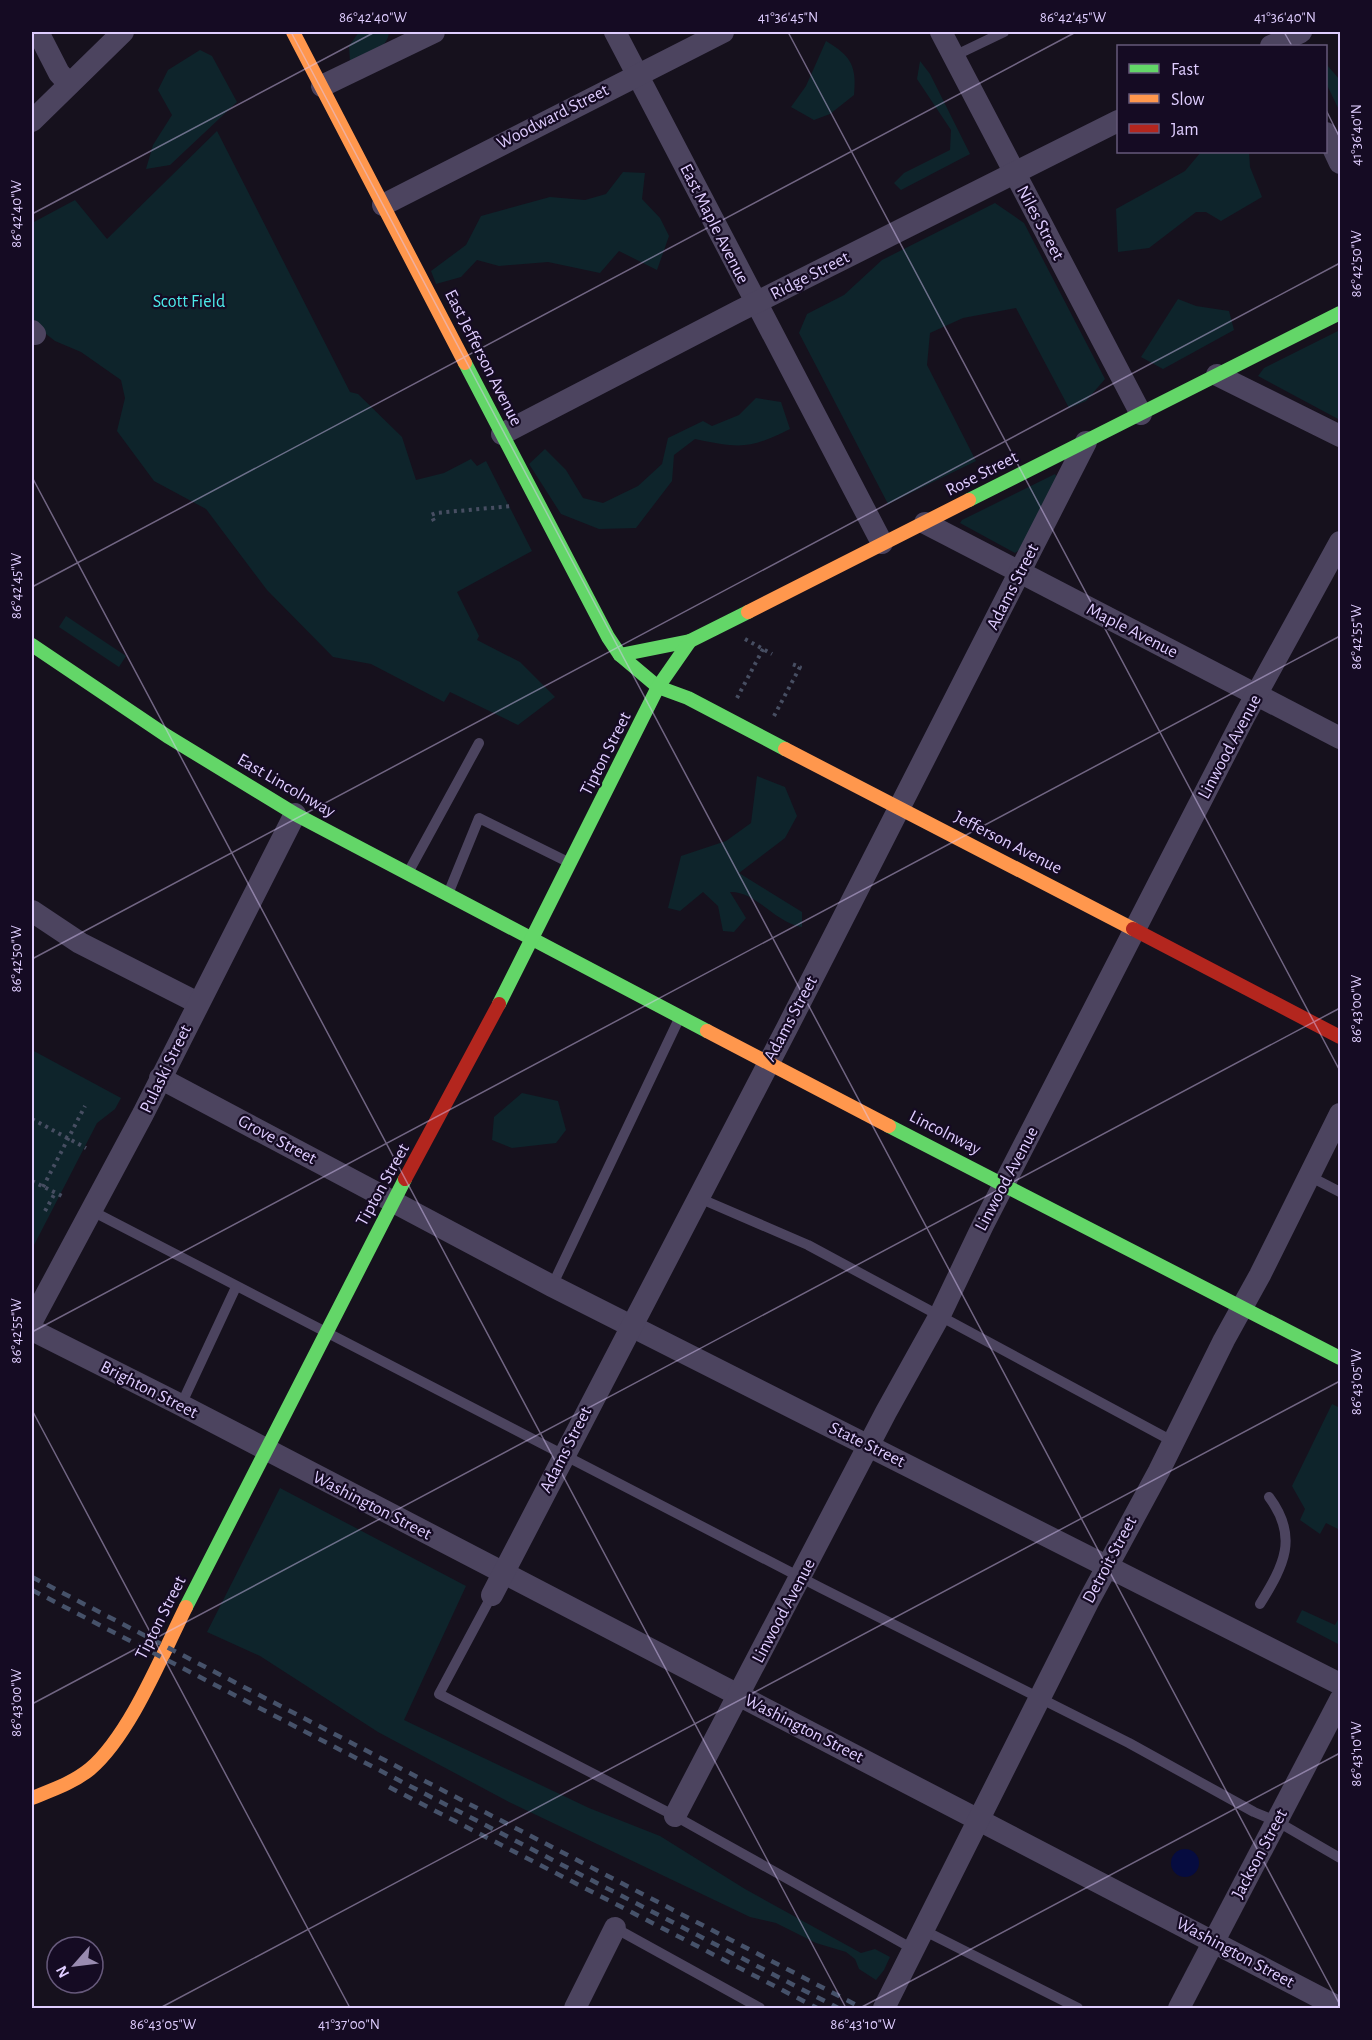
<svg xmlns="http://www.w3.org/2000/svg" width="1372" height="2040" viewBox="0 0 1372 2040" font-family="'Alegreya Sans',sans-serif">
  <style>
    .green { fill: #0e242b }
    .water { fill: #060c40 }
    .lines { fill: none; stroke-linecap: round; stroke-linejoin: round }
    .path { stroke: #474e62; stroke-width: 4; stroke-dasharray: 3 4.5; stroke-linecap: butt }
    .lane { stroke: #4c445f; stroke-width: 10 }
    .street { stroke: #4c445f; stroke-width: 22 }
    .fast { stroke: #63d668; stroke-width: 14 }
    .slow { stroke: #ff974d; stroke-width: 14 }
    .jam { stroke: #b3261e; stroke-width: 14 }
    .rail { stroke: #46526a; stroke-width: 4.5; stroke-dasharray: 9 8; stroke-linecap: butt }
    .ticks { fill: none; stroke: #dfcdff; stroke-width: 1.5; stroke-opacity: 0.45 }
    .labels { text-anchor: middle; dominant-baseline: central; stroke-width: 4.5; stroke-linejoin: round; paint-order: stroke }
    .street-label { font-size: 18px; fill: #dfcdff; stroke: #150b23 }
    .park-label { font-size: 18px; fill: #4ceceb; stroke: #150b23 }
    .neatline { fill: none; stroke: #dfcdff; stroke-width: 2 }
    .ticks-label { font-size: 15px; text-anchor: middle; fill: #dfcdff }
  </style>
  <rect width="100%" height="100%" fill="#16111d"/>
  <g class="green">
    <path d="M359,32H389C388,50 365,55 350,61L349,46Z"/>
    <path d="M826,41C851,56 857,66 854,95L830,114L814,120L791,107L806,86Z"/>
    <path d="M200,50L212,56L237,102L170,165L146,169L153,145L172,115L158,90L168,70Z"/>
    <path d="M920,61L930,74L970,154L901,190L894,183L904,173L950,150L951,130L917,79Z"/>
    <path d="M1327,65L1340,80V112L1326,83Z"/>
    <path d="M217,131L350,392L358,394L402,437L416,480L444,473L471,459L477,466L486,461L532,551L457,592L479,636L477,640L520,662L555,697L518,725L450,692L444,702L371,664L333,657L267,590L206,509L154,481L117,431L125,398L121,380L81,352L55,341L32,323V223L75,200L107,239Z"/>
    <path d="M1201,152H1249L1250,167L1262,197L1221,221L1206,212H1196L1149,248L1118,252L1116,209L1185,171Z"/>
    <path d="M623,172L645,173L642,199L660,218L669,236L657,270L619,251L600,273L548,262L499,266L477,260L461,277L436,284L431,271L466,245L481,216L550,197L585,200L606,194Z"/>
    <path d="M995,203L1024,223L1105,379L1086,401L1069,408L1016,308L963,318L930,333L927,365L976,461L888,504L799,333L807,314L844,295L882,260Z"/>
    <path d="M1178,299L1196,306L1229,311L1234,330L1163,369L1141,357Z"/>
    <path d="M1340,330V420L1258,376L1264,368Z"/>
    <path d="M756,398L781,402L790,429C748,450 740,448 695,439L674,455L672,481L636,528L599,529L561,514L529,464L545,449L566,470L583,498L603,503L638,486L662,464L668,438L703,421L712,426L739,415Z"/>
    <path d="M1055,474L1058,479L1021,549L1015,553L960,523L962,520Z"/>
    <path d="M66,616L126,656L119,667L59,627Z"/>
    <path d="M757,776L785,787L797,816L785,838L739,873L802,912V927C774,922 756,891 730,892L746,918L734,932L723,931L718,906L703,892L680,911L668,908L681,856L726,841L751,823Z"/>
    <path d="M32,1050L121,1098L115,1109L97,1123L32,1249Z"/>
    <path d="M522,1093L558,1101L566,1130L556,1143L512,1148L492,1140L494,1117Z"/>
    <path d="M1332,1404L1340,1408V1530L1326,1523L1320,1534L1300,1520L1305,1509L1292,1486Z"/>
    <path d="M280,1488L466,1586L404,1720L589,1808L660,1836L745,1889L861,1953L875,1949L890,1957L884,1970L876,1980L859,1969L855,1959L846,1952L816,1943L776,1923L750,1917L509,1802L378,1732L260,1656L207,1632Z"/>
    <path d="M1302,1610L1335,1625L1340,1616V1645L1296,1622Z"/>
  </g>
  <circle class="water" cx="1185" cy="1863" r="14"/>
  <g class="lines">
    <g class="path">
      <path d="M434,521L431,515L436,513L512,506"/>
      <path d="M745,639L772,654"/>
      <path d="M737,698L763,649"/>
      <path d="M774,716L800,667L792,664"/>
      <path d="M32,1119L86,1148"/>
      <path d="M32,1181L62,1196"/>
      <path d="M43,1187L85,1106"/>
      <path d="M45,1211L55,1193"/>
    </g>
    <g class="lane">
      <path d="M954,56L1004,32"/>
      <path d="M409,871L479,743"/>
      <path d="M448,894L479,818L570,863"/>
      <path d="M1309,1176L1340,1192"/>
      <path d="M699,1198L808,1245L1174,1442"/>
      <path d="M92,1211L821,1588L1129,1743L1254,1812L1278,1822L1340,1858"/>
      <path d="M552,1286L678,1021"/>
      <path d="M181,1405L236,1287"/>
      <path d="M492,1595L439,1694L675,1816L913,1949"/>
      <path d="M1260,1604C1284,1565 1299,1537 1269,1497"/>
      <path d="M615,1928L760,2008"/>
      <path d="M923,1930L1078,2008"/>
    </g>
    <g class="street">
      <path d="M38,32L59,73L69,84"/>
      <path d="M615,32L882,543"/>
      <path d="M941,32L1141,414"/>
      <path d="M1271,46L1301,32"/>
      <path d="M322,86L434,32"/>
      <path d="M32,121L123,32"/>
      <path d="M1326,133L1340,163"/>
      <path d="M383,205L723,32"/>
      <path d="M32,331L35,334"/>
      <path d="M1217,375L1340,436"/>
      <path d="M502,434L739,311L1118,121"/>
      <path d="M925,523L1340,738"/>
      <path d="M32,911L80,943L198,1003"/>
      <path d="M160,1078L552,1286L1340,1684"/>
      <path d="M32,1321L143,1114L295,814"/>
      <path d="M32,1330L181,1405L1340,2008"/>
      <path d="M492,1595L787,1028L1086,442"/>
      <path d="M675,1816L886,1412L940,1315L983,1225L1244,717L1340,542"/>
      <path d="M575,2008L615,1928"/>
      <path d="M884,2008L1088,1602L1159,1471L1224,1340L1260,1275L1340,1114"/>
      <path d="M1179,2008L1340,1700"/>
    </g>
    <g class="fast">
      <path d="M465,363L608,637L620,655L658,687L688,698L785,749"/>
      <path d="M969,500L1340,313"/>
      <path d="M32,645L167,736L295,814L707,1031"/>
      <path d="M620,655L690,641"/>
      <path d="M499,1004L658,687L690,641L748,612"/>
      <path d="M889,1126L1340,1358"/>
      <path d="M186,1607L405,1179"/>
    </g>
    <g class="slow">
      <path d="M293,32L465,363"/>
      <path d="M748,612L969,500"/>
      <path d="M785,749L1133,929"/>
      <path d="M707,1031L889,1126"/>
      <path d="M32,1798C52,1790 73,1783 90,1769C130,1735 162,1655 186,1607"/>
    </g>
    <g class="jam">
      <path d="M1133,929L1340,1037"/>
      <path d="M405,1179L499,1004"/>
    </g>
    <g class="rail">
      <path d="M32,1577L862,2008"/>
      <path d="M32,1590L838,2008"/>
      <path d="M389,1787L817,2008"/>
    </g>
  </g>
  <path class="ticks" d="M291,32L1340,2005M788,32L1340,1071M1284,32L1292,46M1326,110L1340,138M32,214L375,32M32,477L846,2008M32,587L1076,32M32,959L1340,263M32,1332L1340,636M32,1410L350,2008M32,1704L1340,1008M160,2008L1340,1381M860,2008L1340,1753"/>
  <g class="labels">
    <g class="street-label">
      <text transform="translate(553 117) rotate(-27)">Woodward Street</text>
      <text transform="translate(1040 223) rotate(62)">Niles Street</text>
      <text transform="translate(714 224) rotate(63)">East Maple Avenue</text>
      <text transform="translate(810 276) rotate(-27)">Ridge Street</text>
      <text transform="translate(483 358) rotate(63)">East Jefferson Avenue</text>
      <text transform="translate(982 474) rotate(-27)">Rose Street</text>
      <text transform="translate(1013 587) rotate(-63)">Adams Street</text>
      <text transform="translate(1132 631) rotate(27)">Maple Avenue</text>
      <text transform="translate(1230 747) rotate(-62)">Linwood Avenue</text>
      <text transform="translate(606 754) rotate(-63)">Tipton Street</text>
      <text transform="translate(286 786) rotate(30)">East Lincolnway</text>
      <text transform="translate(1008 843) rotate(27)">Jefferson Avenue</text>
      <text transform="translate(791 1019) rotate(-62)">Adams Street</text>
      <text transform="translate(166 1069) rotate(-64)">Pulaski Street</text>
      <text transform="translate(945 1133) rotate(27)">Lincolnway</text>
      <text transform="translate(277 1140) rotate(28)">Grove Street</text>
      <text transform="translate(1007 1179) rotate(-62)">Linwood Avenue</text>
      <text transform="translate(383 1185) rotate(-61)">Tipton Street</text>
      <text transform="translate(149 1390) rotate(27)">Brighton Street</text>
      <text transform="translate(867 1445) rotate(26)">State Street</text>
      <text transform="translate(566 1450) rotate(-63)">Adams Street</text>
      <text transform="translate(372 1506) rotate(27)">Washington Street</text>
      <text transform="translate(1110 1560) rotate(-62)">Detroit Street</text>
      <text transform="translate(784 1611) rotate(-62)">Linwood Avenue</text>
      <text transform="translate(161 1618) rotate(-63)">Tipton Street</text>
      <text transform="translate(804 1729) rotate(27)">Washington Street</text>
      <text transform="translate(1260 1854) rotate(-62)">Jackson Street</text>
      <text transform="translate(1235 1953) rotate(28)">Washington Street</text>
    </g>
    <g class="park-label">
      <text x="189" y="302">Scott Field</text>
    </g>
  </g>
  <rect width="1372" height="2040" fill="none" stroke="#150b23" stroke-width="66"/>
  <rect x="1117" y="45" width="210" height="108" fill="#150b23" stroke="#66597b" stroke-width="1.5"/>
  <rect x="1129" y="64" width="30" height="9" fill="#63d668" stroke="#66597b" stroke-width="1.5"/>
  <text x="1171" y="75" font-size="18" fill="#dfcdff">Fast</text>
  <rect x="1129" y="94" width="30" height="9" fill="#ff974d" stroke="#66597b" stroke-width="1.5"/>
  <text x="1171" y="105" font-size="18" fill="#dfcdff">Slow</text>
  <rect x="1129" y="124" width="30" height="9" fill="#b3261e" stroke="#66597b" stroke-width="1.5"/>
  <text x="1171" y="135" font-size="18" fill="#dfcdff">Jam</text>
  <g transform="translate(75 1965) rotate(242)"><circle r="28" fill="#150b23" stroke="#66597b" stroke-width="1.5"/>
  <path d="M0-4.5L10 22L0 15L-10 22Z" fill="#998bb0"/>
  <text y="-9" font-size="16" font-weight="bold" text-anchor="middle" fill="#dfcdff">N</text>
  </g>
  <rect x="33" y="33" width="1306" height="1974" class="neatline"/>
  <g class="ticks-label">
    <text x="373" y="22">86°42'40"W</text>
    <text x="788" y="22">41°36'45"N</text>
    <text x="1073" y="22">86°42'45"W</text>
    <text x="1285" y="22">41°36'40"N</text>
    <text transform="translate(1356 135) rotate(-90)" y="5">41°36'40"N</text>
    <text transform="translate(16 214) rotate(-90)" y="5">86°42'40"W</text>
    <text transform="translate(1356 264) rotate(-90)" y="5">86°42'50"W</text>
    <text transform="translate(16 586) rotate(-90)" y="5">86°42'45"W</text>
    <text transform="translate(1356 637) rotate(-90)" y="5">86°42'55"W</text>
    <text transform="translate(16 959) rotate(-90)" y="5">86°42'50"W</text>
    <text transform="translate(1356 1009) rotate(-90)" y="5">86°43'00"W</text>
    <text transform="translate(16 1331) rotate(-90)" y="5">86°42'55"W</text>
    <text transform="translate(1356 1382) rotate(-90)" y="5">86°43'05"W</text>
    <text transform="translate(16 1703) rotate(-90)" y="5">86°43'00"W</text>
    <text transform="translate(1356 1754) rotate(-90)" y="5">86°43'10"W</text>
    <text x="163" y="2029">86°43'05"W</text>
    <text x="349" y="2029">41°37'00"N</text>
    <text x="863" y="2029">86°43'10"W</text>
  </g>
</svg>
